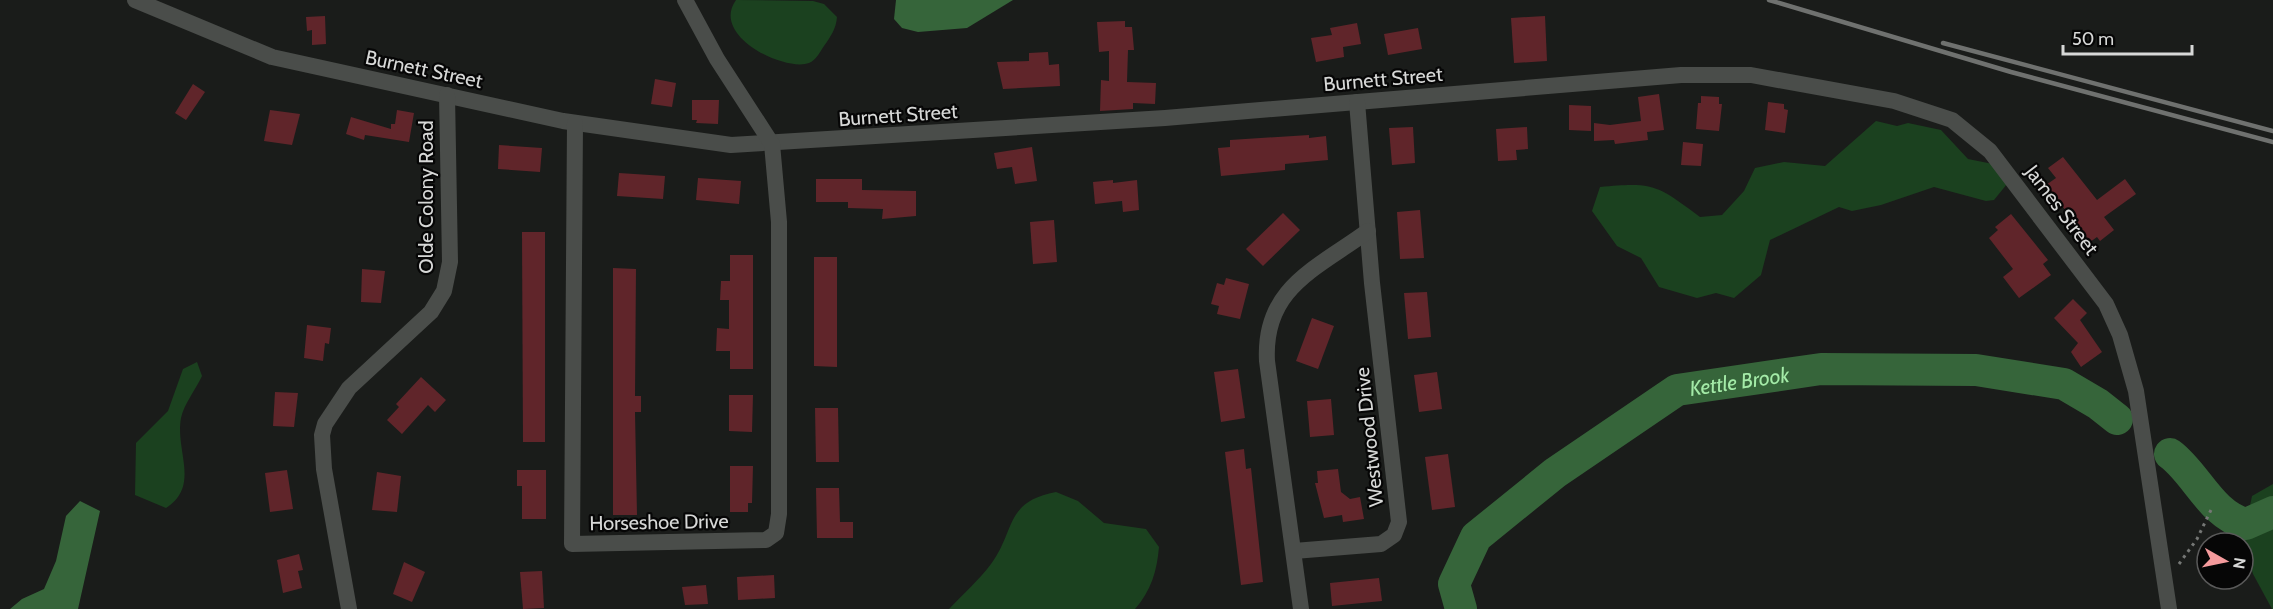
<svg xmlns="http://www.w3.org/2000/svg" width="2273" height="609" viewBox="0 0 2273 609" font-family="Cabin,sans-serif">
  <style>
    .green { fill: #1b411f }
    .water { fill: #36653a }
    .lines { fill: none; stroke-linecap: round; stroke-linejoin: round }
    .river { stroke: #36653a; stroke-width: 32 }
    .building { fill: #60252a }
    .path { stroke: #757775; stroke-width: 3; stroke-dasharray: 3 4.5; stroke-linecap: butt }
    .minor { stroke: #4a4d4a; stroke-width: 16 }
    .rail { stroke: #6f716f; stroke-width: 4.5 }
    .labels { text-anchor: middle; dominant-baseline: central; stroke-width: 4.5; stroke-linejoin: round; paint-order: stroke }
    .street-label { font-size: 20px; fill: #d7d8d7; stroke: #060606 }
    .water-label { font-size: 21px; font-style: italic; fill: #a4eba8; stroke: #060606 }
  </style>
  <rect width="100%" height="100%" fill="#1a1c1a"/>
  <g class="green">
    <path d="M736,0L813,1L824,4L837,17C836,29 831,36 824,46C820,52 816,60 809,63C785,72 710,36 736,0Z"/>
    <path d="M1876,121L1897,126L1908,123L1941,130L1968,159L1993,164L2007,184L1994,200L1986,201L1934,187L1881,205L1852,211L1839,207L1770,240L1761,275L1734,298L1716,293L1697,298L1659,287L1641,258L1617,246L1592,211L1600,187C1654,182 1657,185 1700,217L1722,215L1744,191L1755,168L1784,162L1825,166Z"/>
    <path d="M197,362L202,376C196,389 184,404 181,418C175,451 201,486 166,508L135,495L136,443L168,411L183,369Z"/>
    <path d="M2273,484V609H2272L2253,574L2243,539L2252,496Z"/>
    <path d="M1056,492L1078,501L1104,523L1146,529L1159,547C1157,571 1151,591 1135,609H949C963,594 979,580 991,564C1016,530 1004,502 1056,492Z"/>
  </g>
  <g class="water">
    <path d="M896,0H1013L967,28L918,32L902,28L894,19Z"/>
    <path d="M80,501L100,511L78,609H10L22,599L44,589L56,561L66,516Z"/>
  </g>
  <g class="lines">
    <g class="river">
      <path d="M2170,454C2197,474 2210,514 2246,524L2273,512"/>
      <path id="s1" d="M1461,609L1454,584L1476,537L1555,473L1677,390L1821,369L1976,370L2064,384L2098,404L2117,419"/>
    </g>
  </g>
  <g class="building">
    <path d="M325,16L326,44L312,45V30L307,31L306,17Z"/>
    <path d="M1545,16L1547,61L1514,63L1511,18Z"/>
    <path d="M1125,21V27H1132L1134,50H1128L1127,82L1156,83L1155,104L1133,103V109L1100,111L1101,80L1109,81V51L1099,52L1097,22Z"/>
    <path d="M1357,23L1361,44L1343,47L1344,57L1316,62L1311,38L1332,35L1330,28Z"/>
    <path d="M1418,28L1422,49L1388,55L1384,34Z"/>
    <path d="M1048,52L1049,65L1059,64L1060,86L1003,89L997,62L1029,61V53Z"/>
    <path d="M655,79L676,83L672,107L651,104Z"/>
    <path d="M193,84L205,92L186,120L175,113Z"/>
    <path d="M1659,94L1664,130L1647,132L1648,140L1615,144L1614,140L1594,141V123L1610,125L1641,121L1638,97Z"/>
    <path d="M1701,96L1719,97V104H1722L1719,131L1696,129L1698,103H1701Z"/>
    <path d="M692,100H719L718,124L696,123L697,120H692Z"/>
    <path d="M1768,102L1784,104V109L1788,110L1785,133L1765,130Z"/>
    <path d="M1569,105L1591,106V131L1569,130Z"/>
    <path d="M270,110L300,114L292,145L264,141Z"/>
    <path d="M397,110L414,113L409,142L365,135L364,140L346,134L351,117L391,129V124H395Z"/>
    <path d="M1413,127L1415,163L1392,165L1389,128Z"/>
    <path d="M1527,127L1528,149L1516,150L1517,160L1498,161L1496,129Z"/>
    <path d="M1309,135V138L1326,136L1328,160L1285,164V170L1221,176L1218,148L1230,147V140Z"/>
    <path d="M1683,142L1703,144L1701,166L1681,165Z"/>
    <path d="M499,145L542,148L540,172L498,169Z"/>
    <path d="M1032,147L1037,181L1015,184L1012,167L997,169L994,153Z"/>
    <path d="M2063,157L2097,200L2125,179L2136,194L2104,217L2114,230L2100,241L2097,237L2090,242L2046,185L2056,178L2048,168Z"/>
    <path d="M619,173L665,176L663,199L617,196Z"/>
    <path d="M698,178L741,181L739,204L696,200Z"/>
    <path d="M816,179H862V190L916,191V216L882,219L883,209L848,208V202H816Z"/>
    <path d="M1113,180V183L1137,180L1139,210L1123,212L1122,201L1095,204L1093,182Z"/>
    <path d="M1420,210L1424,258L1400,259L1397,212Z"/>
    <path d="M1283,213L1300,230L1263,266L1246,249Z"/>
    <path d="M2011,214L2048,260L2043,264L2051,275L2019,298L2003,277L2013,269L1989,238L1998,230L1995,227Z"/>
    <path d="M1054,220L1057,262L1033,264L1030,222Z"/>
    <path d="M522,232H545V442H523Z"/>
    <path d="M730,255H753V369H730V351H716L717,328L729,329V300H720L721,281H730Z"/>
    <path d="M814,257H837V367L814,366Z"/>
    <path d="M613,268L636,269L635,396H641V412H635L637,515H613Z"/>
    <path d="M362,269L385,271L381,303L361,302Z"/>
    <path d="M1226,278L1249,284L1240,319L1217,314L1219,306L1211,304L1217,283L1224,285Z"/>
    <path d="M1427,292L1431,337L1408,339L1404,293Z"/>
    <path d="M2073,299L2087,313L2080,320L2102,352L2081,367L2071,352L2078,343L2054,318Z"/>
    <path d="M1312,318L1334,326L1318,369L1296,361Z"/>
    <path d="M307,325L331,328L329,344L325,343L323,361L304,358Z"/>
    <path d="M1238,369L1245,418L1221,422L1214,372Z"/>
    <path d="M1437,372L1442,409L1419,412L1414,375Z"/>
    <path d="M421,377L446,400L435,412L428,405L402,434L387,420L399,407L396,404Z"/>
    <path d="M275,392L298,393L294,427L273,426Z"/>
    <path d="M729,395H753L752,432L729,431Z"/>
    <path d="M1331,399L1334,435L1310,437L1307,401Z"/>
    <path d="M815,408H838L839,462H816Z"/>
    <path d="M1244,449L1246,469L1251,468L1263,582L1241,585L1225,452Z"/>
    <path d="M1448,454L1455,507L1432,510L1425,457Z"/>
    <path d="M730,466H753L752,503H748V512H730Z"/>
    <path d="M1338,469L1341,492L1350,499L1360,497L1364,519L1343,522L1342,515L1324,518L1315,483H1318L1317,471Z"/>
    <path d="M287,470L293,509L270,512L265,473Z"/>
    <path d="M517,470H546V519H522V486H517Z"/>
    <path d="M377,472L401,476L397,512L372,510Z"/>
    <path d="M816,488H839L840,522H853V538H817Z"/>
    <path d="M299,554L303,570L298,571L302,588L283,593L277,560Z"/>
    <path d="M404,562L425,572L412,602L393,594Z"/>
    <path d="M542,571L544,608L523,609L520,572Z"/>
    <path d="M774,575L775,598L738,600L737,577Z"/>
    <path d="M1379,578L1382,601L1332,606L1330,583Z"/>
    <path d="M706,585L708,604L685,605L682,587Z"/>
  </g>
  <g class="lines">
    <path class="path" d="M2179,564L2197,539L2211,510"/>
    <g class="minor">
      <path d="M135,0L272,57L563,121L731,145L1165,118L1681,75H1751L1894,101L1952,120L1990,151L2106,304L2120,335L2136,391L2169,609"/>
      <path d="M575,123L572,544L766,540L776,533L779,514V222L772,144L717,59L685,0"/>
      <path d="M1294,551L1381,544L1394,535L1399,522L1372,283L1357,102"/>
      <path d="M349,609L324,469L322,435L325,424L349,388L431,312L444,291L450,262L447,95"/>
      <path d="M1301,609L1267,361C1263,288 1316,269 1368,231"/>
    </g>
    <g class="rail">
      <path d="M1769,0L2011,72L2273,142"/>
      <path d="M1943,43L2273,131"/>
    </g>
  </g>
  <g class="labels">
    <g class="street-label">
      <text transform="translate(424 69) rotate(12)">Burnett Street</text>
      <text transform="translate(1383 79) rotate(-5)">Burnett Street</text>
      <text transform="translate(898 115) rotate(-4)">Burnett Street</text>
      <text transform="translate(426 197) rotate(-90)">Olde Colony Road</text>
      <text transform="translate(2062 210) rotate(53)">James Street</text>
      <text transform="translate(1369 437) rotate(-96)">Westwood Drive</text>
      <text transform="translate(659 522) rotate(-1)">Horseshoe Drive</text>
    </g>
    <g class="water-label">
      <text stroke="none"><textPath href="#s1" startOffset="390">Kettle Brook</textPath></text>
    </g>
  </g>
  <g transform="translate(2225 561) rotate(99)"><circle r="28" fill="#060606" stroke="#5a5a5a" stroke-width="1.5"/>
  <path d="M0-4.5L10 22L0 15L-10 22Z" fill="#f59b9d"/>
  <text y="-9" font-size="16" font-weight="bold" text-anchor="middle" fill="#d7d8d7">N</text>
  </g>
  <path d="M2063 45v9h129v-9" fill="none" stroke="#d7d8d7" stroke-width="3"/>
  <text x="2072" y="45" font-size="18" fill="#d7d8d7" stroke="#060606" stroke-width="4.5" paint-order="stroke">50 m</text>
</svg>
